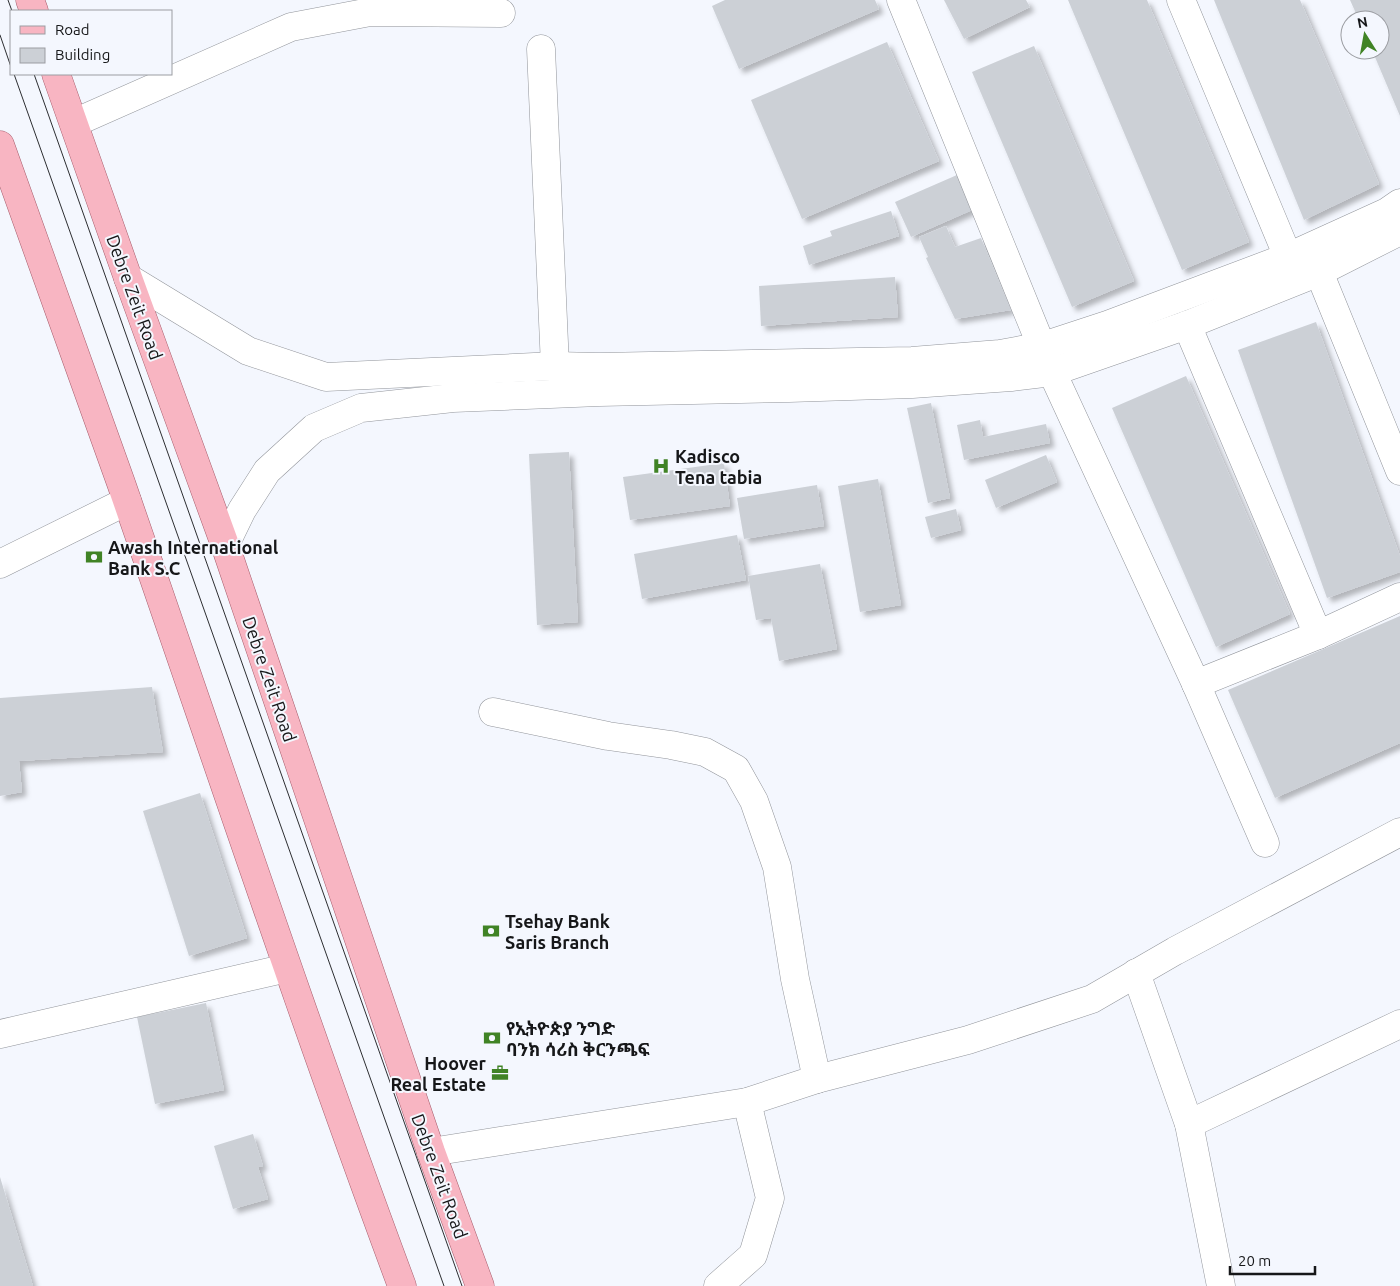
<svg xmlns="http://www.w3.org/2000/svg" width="1400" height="1286" viewBox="0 0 1400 1286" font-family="Ubuntu,'Noto Sans Ethiopic',sans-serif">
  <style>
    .building { fill: #ccd0d6; filter: url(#shadow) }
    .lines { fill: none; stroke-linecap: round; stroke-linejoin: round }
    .minor-casing { stroke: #92959b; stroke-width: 29 }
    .major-casing { stroke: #a65d6c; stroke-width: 29 }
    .minor { stroke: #fff; stroke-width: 28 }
    .major { stroke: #f8b5c2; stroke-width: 28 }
    .tram { stroke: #2d2e31; stroke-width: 1 }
    .labels { text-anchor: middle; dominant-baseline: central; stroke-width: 4; stroke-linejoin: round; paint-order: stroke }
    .street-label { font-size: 18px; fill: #161719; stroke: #f4f7fe }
    .poi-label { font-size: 18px; font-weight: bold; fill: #161719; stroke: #f4f7fe; text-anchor: start }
  </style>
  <defs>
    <filter id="shadow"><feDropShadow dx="4.5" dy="4.5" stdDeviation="2.5" flood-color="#0004"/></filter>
  </defs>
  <rect width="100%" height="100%" fill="#f4f7fe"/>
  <g class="building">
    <path d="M725,0H875L879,9L739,69L712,6Z"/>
    <path d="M944,0H1026L1030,7L964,39Z"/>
    <path d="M1068,0H1147L1249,242L1182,270Z"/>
    <path d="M1214,0H1300L1379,184L1304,220Z"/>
    <path d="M1350,0H1400V116L1372,50H1380V20H1359Z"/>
    <path d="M887,42L939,161L802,219L751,100Z"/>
    <path d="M1034,46L1134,281L1072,307L972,72Z"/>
    <path d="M957,175L972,210L911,237L895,202Z"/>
    <path d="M891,211L899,236L809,265L803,246L832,236L830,231Z"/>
    <path d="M946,226L955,247L981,238L1011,310L955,319L926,258L928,257L919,237Z"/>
    <path d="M895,277L898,317L761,326L759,286Z"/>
    <path d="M1316,322L1400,556V572L1327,598L1238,350Z"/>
    <path d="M1186,376L1290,614L1216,647L1112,408Z"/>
    <path d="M931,403L950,498L928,503L907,408Z"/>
    <path d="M980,420L983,437L1046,424L1050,443L964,460L957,425Z"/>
    <path d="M569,452L578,622L537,625L529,454Z"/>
    <path d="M1046,455L1057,482L996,508L985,480Z"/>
    <path d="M724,463L730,506L630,520L623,477Z"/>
    <path d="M878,479L901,605L860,612L838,486Z"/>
    <path d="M817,485L824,526L744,539L737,498Z"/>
    <path d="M956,509L961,530L931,538L925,517Z"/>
    <path d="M737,535L746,580L642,599L634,554Z"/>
    <path d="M820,564L837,649L779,661L771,618L756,620L748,576Z"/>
    <path d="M1400,616V743L1275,798L1228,690Z"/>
    <path d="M152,687L163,752L19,761L22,792L0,796V698Z"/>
    <path d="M200,793L247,938L189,956L143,811Z"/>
    <path d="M206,1003L224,1090L155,1104L137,1017Z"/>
    <path d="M253,1134L263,1166L258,1167L268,1199L233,1209L214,1146Z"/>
    <path d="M0,1177L33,1286H0Z"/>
  </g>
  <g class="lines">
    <g class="minor-casing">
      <g id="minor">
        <path d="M901,0L1052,372L1196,684L1265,843"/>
        <path d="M1181,0L1288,257"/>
        <path d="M541,49L555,366"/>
        <path d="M74,123L291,27L370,12L501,13"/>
        <path d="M1319,272L1400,471"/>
        <path d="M128,278L248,351L326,377L555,366L599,367L912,361L1000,354L1043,346L1107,325L1288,257L1387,212L1400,203"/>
        <path d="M1187,325L1318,635"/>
        <path d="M225,545L242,510L267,471L314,428L361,408L453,398L599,392L789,388L912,384L1011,377L1052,372L1187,325L1319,272L1400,231"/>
        <path d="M0,564L127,501"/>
        <path d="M1196,684L1318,635L1400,597"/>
        <path d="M493,712L608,736L671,745L705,752L736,769L754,801L777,867L795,979L817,1079"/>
        <path d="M1136,973L1189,1124L1221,1286"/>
        <path d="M0,1034L287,968"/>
        <path d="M1189,1124L1400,1024"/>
        <path d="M431,1152L747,1102L817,1079L968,1040L1092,999L1175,951L1400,832"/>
        <path d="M718,1286L753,1255L770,1198L747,1102"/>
      </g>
    </g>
    <g class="major-casing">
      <g id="major">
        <path d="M30,0L34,11"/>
        <path d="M56,74L128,278L225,545L431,1152L480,1286"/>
        <path d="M0,145C40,258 81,370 121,483C214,751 303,1020 402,1286"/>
      </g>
    </g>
    <use href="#minor" class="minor"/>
    <use href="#major" class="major"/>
    <g class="tram">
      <path d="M8,0L12,11"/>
      <path d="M0,35L11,67"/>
      <path d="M14,74L444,1286"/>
      <path d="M34,74L462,1286"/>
    </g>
  </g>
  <defs>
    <g id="hospital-bare" transform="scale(1.35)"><path d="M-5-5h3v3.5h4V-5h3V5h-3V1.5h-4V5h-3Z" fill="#408325" stroke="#f4f7fe" stroke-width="2.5" paint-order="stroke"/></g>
    <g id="bank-bare" transform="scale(1.35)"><path d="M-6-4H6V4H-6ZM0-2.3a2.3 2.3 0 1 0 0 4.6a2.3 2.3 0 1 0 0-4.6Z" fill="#408325" stroke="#f4f7fe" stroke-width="2.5" paint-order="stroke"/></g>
    <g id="office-bare" transform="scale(1.35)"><path d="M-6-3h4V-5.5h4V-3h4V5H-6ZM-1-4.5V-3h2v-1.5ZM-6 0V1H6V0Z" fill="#408325" stroke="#f4f7fe" stroke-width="2.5" paint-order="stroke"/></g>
  </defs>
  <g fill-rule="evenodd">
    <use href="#hospital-bare" x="661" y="466"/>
    <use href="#bank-bare" x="94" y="557"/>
    <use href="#bank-bare" x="491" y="931"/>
    <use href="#bank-bare" x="492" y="1038"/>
    <use href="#office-bare" x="500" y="1073"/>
  </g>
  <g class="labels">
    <g class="street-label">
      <text transform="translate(135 297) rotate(70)">Debre Zeit Road</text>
      <text transform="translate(270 679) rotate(71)">Debre Zeit Road</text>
      <text transform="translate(440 1176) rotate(70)">Debre Zeit Road</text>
    </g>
    <g class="poi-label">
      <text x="675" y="456">Kadisco<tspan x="675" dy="21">Tena tabia</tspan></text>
      <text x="108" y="547">Awash International<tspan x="108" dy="21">Bank S.C</tspan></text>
      <text x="505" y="921">Tsehay Bank<tspan x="505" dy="21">Saris Branch</tspan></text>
      <text x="506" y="1028">የኢትዮጵያ ንግድ<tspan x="506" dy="21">ባንክ ሳሪስ ቅርንጫፍ</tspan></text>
      <text x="486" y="1063" text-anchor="end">Hoover<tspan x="486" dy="21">Real Estate</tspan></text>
    </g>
  </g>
  <rect x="10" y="10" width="162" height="65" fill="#f4f7fe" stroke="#9b9da2"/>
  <rect x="20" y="26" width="25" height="8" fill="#f8b5c2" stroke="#9b9da2"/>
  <text x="55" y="35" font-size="15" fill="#161719">Road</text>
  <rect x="20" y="48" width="25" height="15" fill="#ccd0d6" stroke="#9b9da2"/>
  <text x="55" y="60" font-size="15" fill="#161719">Building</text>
  <g transform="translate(1365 35) rotate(349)"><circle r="24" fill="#f4f7fe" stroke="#9b9da2"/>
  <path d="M0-4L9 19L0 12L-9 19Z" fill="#408325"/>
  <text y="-8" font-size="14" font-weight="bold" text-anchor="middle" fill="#161719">N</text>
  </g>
  <path d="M1230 1266v8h85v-8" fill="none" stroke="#161719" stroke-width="2.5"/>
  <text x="1238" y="1266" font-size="15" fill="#161719" stroke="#f4f7fe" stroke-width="4" paint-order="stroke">20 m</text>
</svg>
